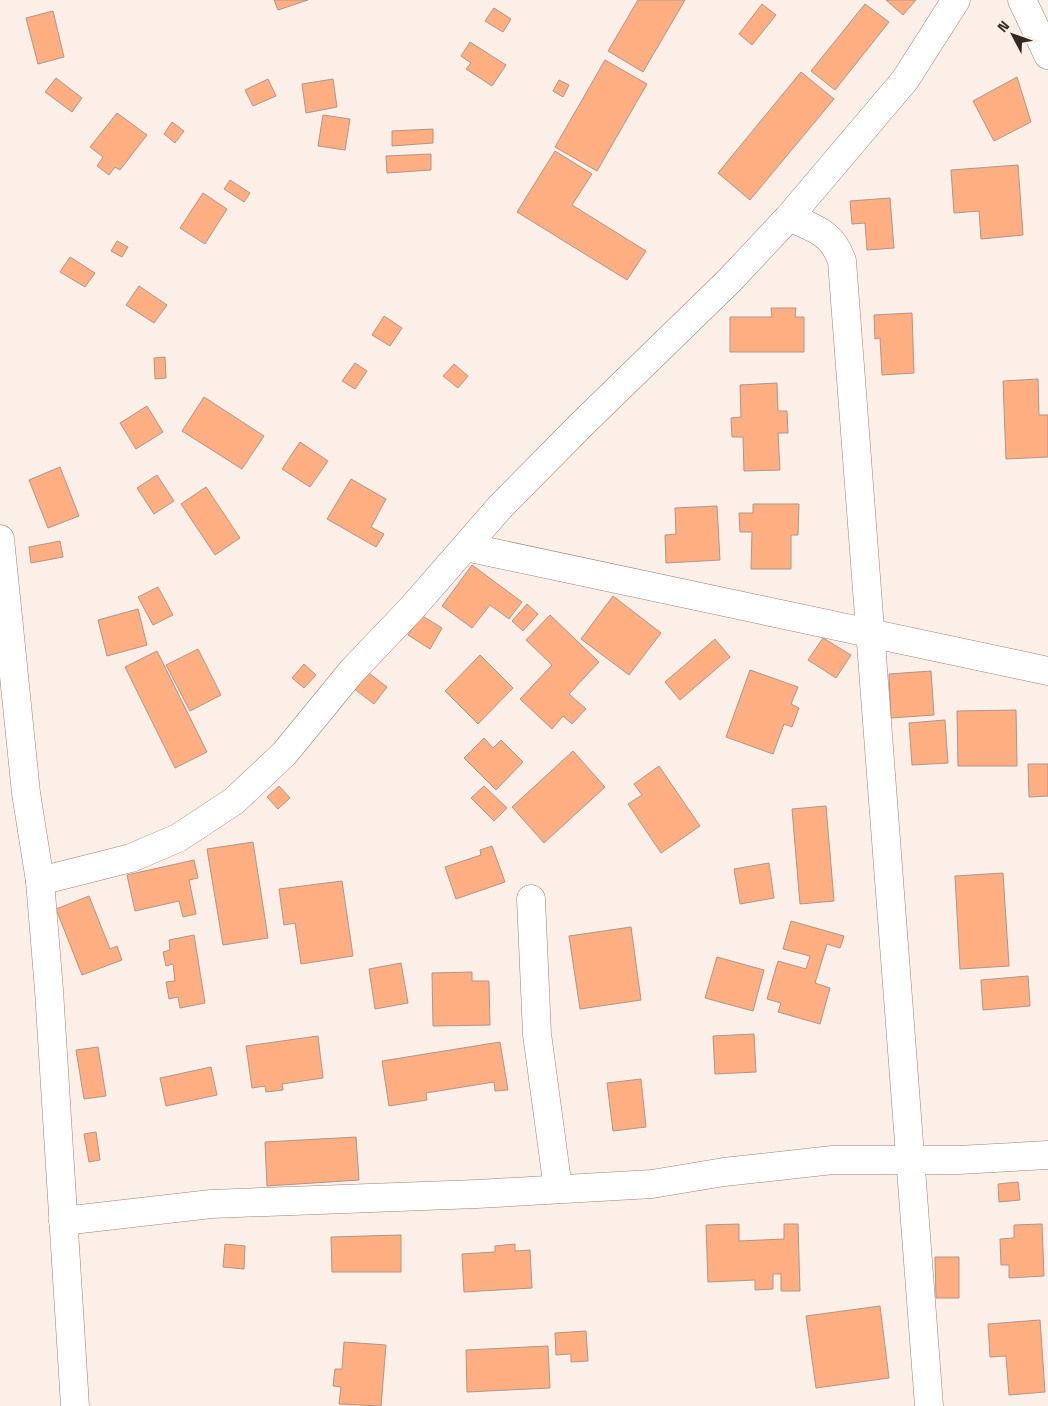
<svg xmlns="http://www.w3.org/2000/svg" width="1048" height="1406" viewBox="0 0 1048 1406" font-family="'Space Grotesk',sans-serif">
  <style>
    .building { fill: #feae80; stroke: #b19586 }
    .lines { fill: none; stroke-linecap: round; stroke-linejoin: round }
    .minor-casing { stroke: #9e8273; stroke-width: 29 }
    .minor { stroke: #fff; stroke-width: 28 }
  </style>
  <rect width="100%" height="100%" fill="#fbefe8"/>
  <g class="building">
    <path d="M274,0H308L278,10Z"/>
    <path d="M638,0H685L643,72L608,51Z"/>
    <path d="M886,0H916L903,15Z"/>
    <path d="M762,4L776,15L752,45L739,34Z"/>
    <path d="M865,4L889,22L835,90L811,71Z"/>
    <path d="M494,8L511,19L503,32L485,21Z"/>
    <path d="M53,11L64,57L38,64L26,18Z"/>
    <path d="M470,42L506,65L492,86L466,69L471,63L461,56Z"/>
    <path d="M605,60L647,84L597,171L555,147Z"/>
    <path d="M801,72L834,99L750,200L718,173Z"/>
    <path d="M1017,77L1031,122L994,141L973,101Z"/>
    <path d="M56,78L82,98L72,112L45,92Z"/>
    <path d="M268,79L276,96L253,106L245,90Z"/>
    <path d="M333,79L337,107L306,113L302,84Z"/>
    <path d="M559,80L569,85L563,97L553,91Z"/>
    <path d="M117,113L147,135L120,170L115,167L109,175L97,166L103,157L90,147Z"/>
    <path d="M323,115L350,119L345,150L318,146Z"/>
    <path d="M172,122L184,131L175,143L164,134Z"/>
    <path d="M433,129V143L392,146V131Z"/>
    <path d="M555,151L592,174L572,205L646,251L627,280L517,212Z"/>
    <path d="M431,154V170L387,173L386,156Z"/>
    <path d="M1018,165L1023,235L981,239L979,211L954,213L951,170Z"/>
    <path d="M230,180L250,193L244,202L224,189Z"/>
    <path d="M203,193L227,209L205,244L180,228Z"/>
    <path d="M890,198L894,248L867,250L865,223L852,224L850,201Z"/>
    <path d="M117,241L128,247L122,257L111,251Z"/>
    <path d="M70,257L95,273L85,287L60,272Z"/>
    <path d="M139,286L167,305L154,323L126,305Z"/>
    <path d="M771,308H796L795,317H804V352H730V317H772Z"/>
    <path d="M912,313L914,373L882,375L880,338L875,339L874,315Z"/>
    <path d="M384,316L402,328L390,346L372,335Z"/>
    <path d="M165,357L166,378L155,379L154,358Z"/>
    <path d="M355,363L367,371L355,389L342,381Z"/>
    <path d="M454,364L468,376L458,388L443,376Z"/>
    <path d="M1038,379L1039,415H1048V457L1006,459L1003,381Z"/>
    <path d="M777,383L778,411H787L788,433H778L780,470L744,471L743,437H732L731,418L741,417L740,385Z"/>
    <path d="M204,397L264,436L242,469L182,431Z"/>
    <path d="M147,406L163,432L136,449L120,423Z"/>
    <path d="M300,442L328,461L310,487L282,469Z"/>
    <path d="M60,467L79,516L48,528L29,480Z"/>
    <path d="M157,475L174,501L154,514L137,488Z"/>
    <path d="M351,479L386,499L371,527L384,534L376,547L327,519Z"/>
    <path d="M206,487L240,538L215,555L181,504Z"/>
    <path d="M753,504H799L798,535H791V569H751L752,532H740L739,513H753Z"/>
    <path d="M717,506L720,560L666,563L665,535L676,534L675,508Z"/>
    <path d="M60,541L63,557L31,563L29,547Z"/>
    <path d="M472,565L522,602L509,619L490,605L472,628L442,606Z"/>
    <path d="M158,587L173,615L153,625L138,597Z"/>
    <path d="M613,596L661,633L629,675L581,639Z"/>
    <path d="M527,604L538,614L523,631L512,621Z"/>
    <path d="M138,609L147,645L107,656L98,620Z"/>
    <path d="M421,615L442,628L430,649L408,635Z"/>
    <path d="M550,615L599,662L569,694L586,709L572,724L563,716L552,729L520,699L552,665L526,640Z"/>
    <path d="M823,638L851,655L836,678L808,660Z"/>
    <path d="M715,639L730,657L680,700L665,682Z"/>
    <path d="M198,649L221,695L190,711L166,665Z"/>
    <path d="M157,651L207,752L175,768L125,667Z"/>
    <path d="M480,655L513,688L478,724L445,691Z"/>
    <path d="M304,664L316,675L304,688L292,678Z"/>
    <path d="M365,670L387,687L374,704L352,687Z"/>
    <path d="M750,670L798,687L791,704L799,708L792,727L784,724L773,754L726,737Z"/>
    <path d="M931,671L934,715L891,718L889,674Z"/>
    <path d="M1016,710L1017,766H958L957,711Z"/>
    <path d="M945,720L948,763L912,765L909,723Z"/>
    <path d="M484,738L493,748L501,740L523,762L496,790L464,758Z"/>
    <path d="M573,751L605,787L544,843L512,807Z"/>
    <path d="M1028,764H1048V796L1029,797Z"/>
    <path d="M659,766L700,826L661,853L628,804L642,795L634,784Z"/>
    <path d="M279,786L290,798L278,809L267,797Z"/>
    <path d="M484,786L507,808L494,821L471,798Z"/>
    <path d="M826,806L834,901L800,904L792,809Z"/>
    <path d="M253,842L268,938L223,945L207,849Z"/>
    <path d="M492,846L505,882L456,899L445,867L481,855L480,850Z"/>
    <path d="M194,860L198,878L189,880L196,914L183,917L179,901L135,911L127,875Z"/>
    <path d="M769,863L774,898L740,904L734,869Z"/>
    <path d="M1003,873L1009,966L960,969L955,876Z"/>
    <path d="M342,881L353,956L301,964L295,923L284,925L279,889Z"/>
    <path d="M89,896L110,949L117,946L122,960L82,975L56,909Z"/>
    <path d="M791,921L844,936L840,948L827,944L815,983L830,988L820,1024L778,1012L781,1003L767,999L778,961L806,969L810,956L783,949Z"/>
    <path d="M631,927L641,1000L580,1009L569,936Z"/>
    <path d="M194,935L205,1003L180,1008L178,997L169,999L166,982L175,981L173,964L166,966L163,952L170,950L169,940Z"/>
    <path d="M717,957L764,970L753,1011L705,998Z"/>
    <path d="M401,963L408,1003L375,1009L369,969Z"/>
    <path d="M472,972V981H489L490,1025L433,1026L432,973Z"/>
    <path d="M1028,976L1030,1006L983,1010L981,980Z"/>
    <path d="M754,1034L756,1072L715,1074L713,1036Z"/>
    <path d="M318,1036L323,1078L282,1084L283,1090L266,1092L265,1086L252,1088L246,1046Z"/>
    <path d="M500,1042L508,1090L495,1091L494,1082L426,1093L427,1100L389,1106L382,1061Z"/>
    <path d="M98,1047L106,1096L84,1099L76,1050Z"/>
    <path d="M211,1067L217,1095L166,1106L160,1078Z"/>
    <path d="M641,1079L646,1127L613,1131L607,1083Z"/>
    <path d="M96,1132L100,1160L89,1162L84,1134Z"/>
    <path d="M356,1137L359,1180L267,1186L265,1142Z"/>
    <path d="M1018,1182L1020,1200L999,1202L998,1184Z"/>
    <path d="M739,1224V1241L784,1239V1224H798L800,1291H781V1274H773V1289L755,1290V1280L708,1282L706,1225Z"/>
    <path d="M1042,1224L1044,1276L1009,1278V1265H1001L1000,1239L1014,1238V1225Z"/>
    <path d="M401,1235V1272H332L331,1237Z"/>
    <path d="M225,1244L245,1246L244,1269L223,1267Z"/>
    <path d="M515,1244V1251L530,1250L532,1288L464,1292L462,1254L495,1252V1246Z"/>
    <path d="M935,1257H959V1298H936Z"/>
    <path d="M880,1306L889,1378L816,1388L806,1316Z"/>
    <path d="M1040,1320L1045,1392L1009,1395L1006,1356L990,1357L988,1324Z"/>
    <path d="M586,1331L588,1361L571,1362V1354L556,1355L555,1333Z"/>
    <path d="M344,1342L386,1345L381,1406L339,1404L341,1387L333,1386L335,1369H342Z"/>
    <path d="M548,1346L550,1388L467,1392L466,1350Z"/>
  </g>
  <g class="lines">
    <g class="minor-casing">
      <g id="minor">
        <path d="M1022,0L1048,55"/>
        <path d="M789,217C815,229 832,232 842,261L929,1406"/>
        <path d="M0,539L26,793L40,881L49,990L75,1406"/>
        <path d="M466,547L1048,671"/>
        <path d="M40,881L131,858L178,838L234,801L284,754L352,671L413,607L500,507L581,425L730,280L789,217L905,80L956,0"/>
        <path d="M531,899L537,1034L558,1189"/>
        <path d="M63,1221L211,1204L477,1194L652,1184L724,1172L833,1160H958L1048,1155"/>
      </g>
    </g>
    <use href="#minor" class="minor"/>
  </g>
  <g transform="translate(1013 35) rotate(311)" stroke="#fbefe8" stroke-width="4" paint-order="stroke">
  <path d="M0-4L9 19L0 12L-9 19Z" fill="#332822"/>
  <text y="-8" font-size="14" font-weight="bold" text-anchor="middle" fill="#332822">N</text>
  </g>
</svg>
